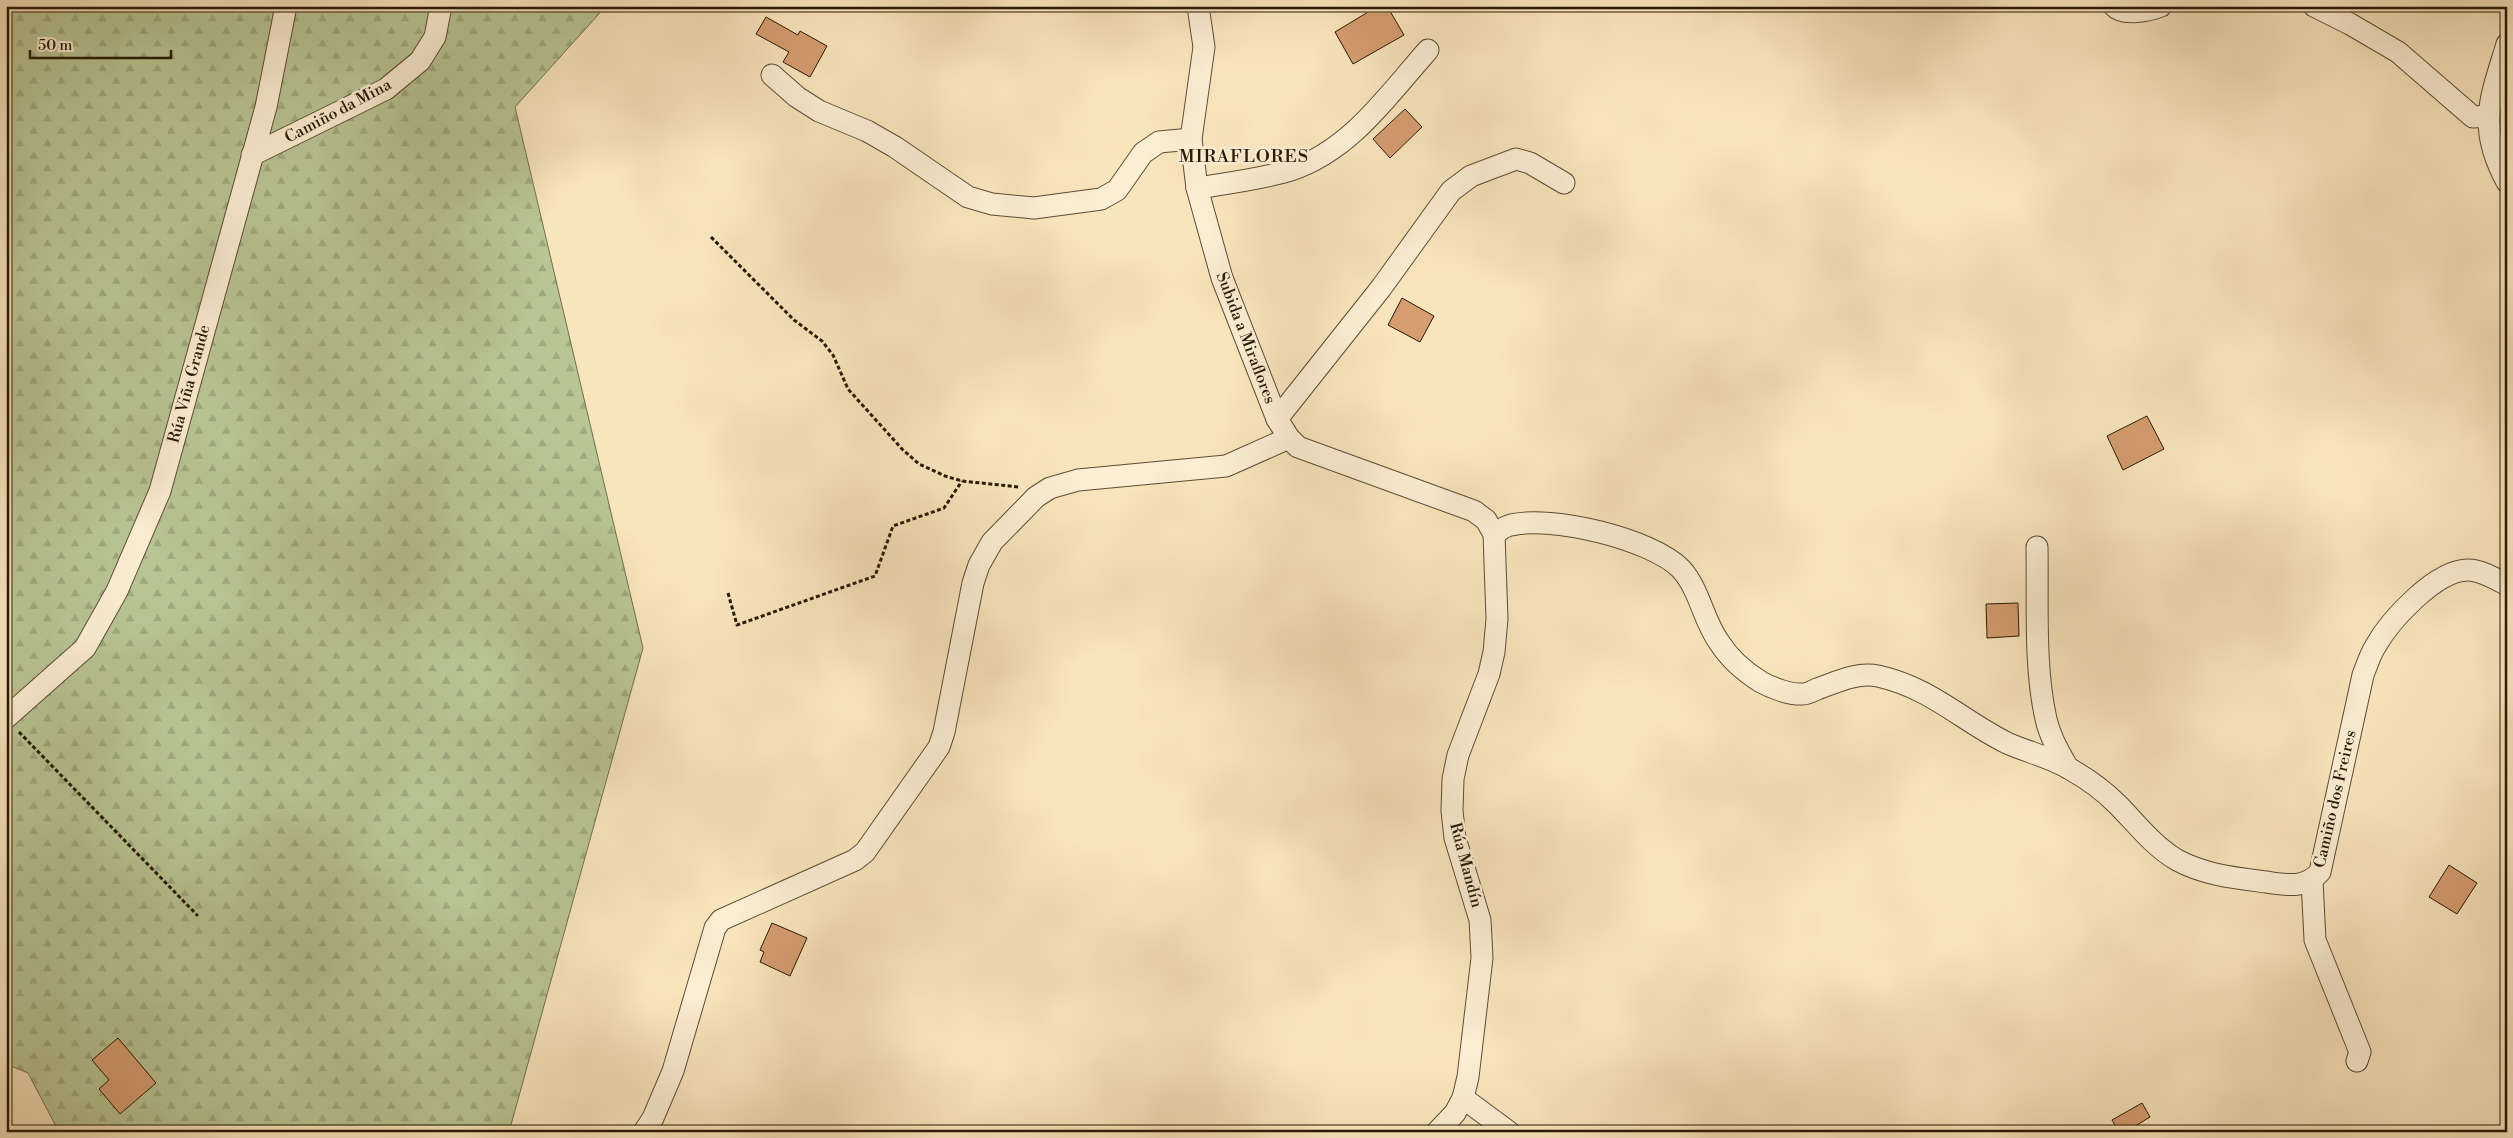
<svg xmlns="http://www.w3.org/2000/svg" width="2513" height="1138" viewBox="0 0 2513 1138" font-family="'Libre Bodoni',serif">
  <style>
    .forest { fill: url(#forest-firs); stroke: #706f4e }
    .building { fill: #d59d70; stroke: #271907 }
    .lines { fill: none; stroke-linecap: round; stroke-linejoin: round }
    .minor-casing { stroke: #5c4c34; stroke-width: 23 }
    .path { stroke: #271907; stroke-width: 3; stroke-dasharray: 4 2.5; stroke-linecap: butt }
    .minor { stroke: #fbeed3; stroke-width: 21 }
    .labels { text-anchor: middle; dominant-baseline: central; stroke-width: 5; stroke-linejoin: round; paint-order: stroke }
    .street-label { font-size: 16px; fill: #271907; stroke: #fbeed3 }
    .neighbourhood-label { font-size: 18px; letter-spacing: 1px; fill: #271907; stroke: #fbeed3 }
  </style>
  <defs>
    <pattern id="forest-firs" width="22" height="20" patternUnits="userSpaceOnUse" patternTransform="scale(1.25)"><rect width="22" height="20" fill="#b9c594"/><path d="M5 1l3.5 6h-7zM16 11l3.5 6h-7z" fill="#9fa97e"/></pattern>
  </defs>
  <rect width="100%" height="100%" fill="#f9e5bc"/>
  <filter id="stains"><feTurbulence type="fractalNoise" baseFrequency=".004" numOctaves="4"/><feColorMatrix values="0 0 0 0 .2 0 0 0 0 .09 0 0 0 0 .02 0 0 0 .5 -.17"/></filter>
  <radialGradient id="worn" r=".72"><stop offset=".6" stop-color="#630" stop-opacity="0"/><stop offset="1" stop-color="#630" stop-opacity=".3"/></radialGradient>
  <path class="forest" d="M6,6H606L515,107L643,648L509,1132H59L28,1073L6,1064Z"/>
  <g class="building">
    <path d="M1378,6H1387L1404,35L1353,64L1335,32Z"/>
    <path d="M766,17L798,35L800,31L827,46L810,77L783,62L789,52L756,34Z"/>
    <path d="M1405,109L1422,127L1390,158L1373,139Z"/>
    <path d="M1402,298L1434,316L1420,342L1388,325Z"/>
    <path d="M2147,416L2164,449L2123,470L2107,436Z"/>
    <path d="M2018,603L2019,636L1987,638L1986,604Z"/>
    <path d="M2449,865L2477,883L2457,914L2429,897Z"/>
    <path d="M772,923L807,938L790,976L760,962L764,952L760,950Z"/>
    <path d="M118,1038L156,1083L120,1114L99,1089L109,1080L92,1060Z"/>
    <path d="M2142,1103L2150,1117L2137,1125L2141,1132H2119L2112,1120Z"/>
  </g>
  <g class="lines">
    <g class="minor-casing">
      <g id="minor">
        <path d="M1198,6L1204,47L1191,139L1197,188L1222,278L1277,419L1289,438L1298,447L1474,511L1486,520L1494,534L1497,619L1494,652L1489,674L1458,755L1453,779L1452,811L1455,838L1480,920L1482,958L1468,1077L1463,1098L1455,1113L1437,1132"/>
        <path d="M2114,6C2123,16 2149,11 2161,6"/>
        <path d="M2314,6L2350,24L2398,52L2473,117L2488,116"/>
        <path d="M2507,44C2490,100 2477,127 2507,182"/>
        <path d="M772,75L797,97L819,111L867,131L895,147L968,197L992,204L1034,208L1101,199L1117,190L1143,153L1159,142L1191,139"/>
        <path d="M252,155L386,89L420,61L435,37L441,6"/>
        <path d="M1197,188C1228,183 1262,179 1291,170C1351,150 1388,95 1428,50"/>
        <path d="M1277,419L1381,288L1451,191L1471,176L1516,159L1530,163L1564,183"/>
        <path d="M1494,534C1499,531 1505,526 1511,525C1551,515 1652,539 1681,569C1700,590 1703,620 1719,642C1729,658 1745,672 1761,682C1772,688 1790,695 1803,694C1807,694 1813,691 1817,689C1837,682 1856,672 1878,676C1931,688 1961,720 2007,743C2027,752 2050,757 2070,769C2086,778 2103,790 2117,804C2136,823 2153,846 2177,860C2205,875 2235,878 2266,882C2287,885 2305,889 2320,872L2363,675C2367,665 2370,655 2375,647C2390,620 2436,570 2468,570C2481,570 2496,579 2507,585"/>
        <path d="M2037,547C2038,601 2034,667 2046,719C2050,737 2059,752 2068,768"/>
        <path d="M6,718L85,648L117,591L160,491L266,107L286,6"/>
        <path d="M2312,881L2315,940L2360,1052L2357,1061"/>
        <path d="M1463,1098L1509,1132"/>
        <path d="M644,1132L653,1118L673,1071L715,928L721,920L855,860L865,852L939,747L944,732L973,583L979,565L992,542L1036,497L1050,488L1078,480L1226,466L1289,438"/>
      </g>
    </g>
    <g class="path">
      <path d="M711,237L794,320L822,341L833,355L848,389L902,449L919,464L945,476L962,481L1019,487"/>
      <path d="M728,593L737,625L875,576L893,526L944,508L962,481"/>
      <path d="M19,732L198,916"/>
    </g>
    <use href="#minor" class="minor"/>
  </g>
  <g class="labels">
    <g class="street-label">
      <text transform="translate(338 111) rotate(-28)">Camiño da Mina</text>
      <text transform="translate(1246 338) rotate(69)">Subida a Miraflores</text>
      <text transform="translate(189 384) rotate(-75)">Rúa Viña Grande</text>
      <text transform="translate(2335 799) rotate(-77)">Camiño dos Freires</text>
      <text transform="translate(1466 865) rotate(75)">Rúa Mandín</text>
    </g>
    <g class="neighbourhood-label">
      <text x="1244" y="156">MIRAFLORES</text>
    </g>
  </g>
  <rect width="2513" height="1138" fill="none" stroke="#f9e5bc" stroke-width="25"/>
  <rect x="8" y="8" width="2498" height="1123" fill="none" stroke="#271907" stroke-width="2.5"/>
  <rect x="12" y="12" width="2488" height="1113" fill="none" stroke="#271907"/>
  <path d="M30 50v8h141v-8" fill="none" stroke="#271907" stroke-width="2.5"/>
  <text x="38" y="50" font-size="15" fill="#271907" stroke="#fbeed3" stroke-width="4" paint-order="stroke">50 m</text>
  <rect width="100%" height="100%" filter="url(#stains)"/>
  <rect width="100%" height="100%" fill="url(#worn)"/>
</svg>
